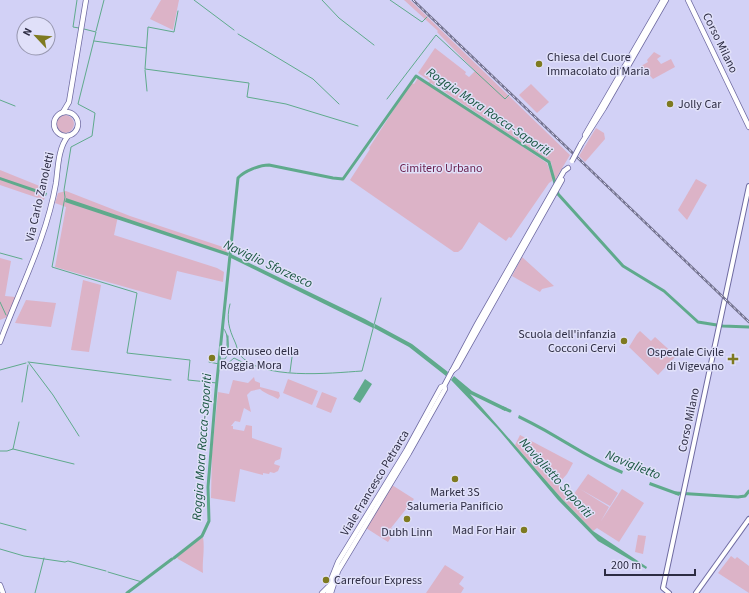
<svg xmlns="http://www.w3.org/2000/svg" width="749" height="593" viewBox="0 0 749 593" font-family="'Source Sans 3',sans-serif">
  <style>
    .green { fill: #dcb3c7 }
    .water { fill: #5faa8c }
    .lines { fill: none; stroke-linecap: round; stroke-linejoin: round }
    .stream { stroke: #5faa8c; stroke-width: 1 }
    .canal { stroke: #5faa8c; stroke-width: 3 }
    .tertiary-casing { stroke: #6f6ba2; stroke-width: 6 }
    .secondary-casing { stroke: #6f6ba2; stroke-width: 6 }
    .tertiary { stroke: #fff; stroke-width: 4 }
    .secondary { stroke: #fff; stroke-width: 4.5 }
    .rail-casing { stroke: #73728f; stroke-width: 2.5 }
    .rail { stroke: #e0e0f9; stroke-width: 1; stroke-dasharray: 3; stroke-linecap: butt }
    .secondary-bridge-casing { stroke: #6f6ba2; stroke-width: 6; stroke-linecap: butt }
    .secondary-bridge { stroke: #fff; stroke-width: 4.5 }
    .poi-dot { fill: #7e7a20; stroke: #e0e0f9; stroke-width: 1.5 }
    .labels { text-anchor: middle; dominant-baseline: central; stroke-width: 3; stroke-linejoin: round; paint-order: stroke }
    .street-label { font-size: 12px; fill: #2d2c43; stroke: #e0e0f9 }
    .poi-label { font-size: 12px; fill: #2d2c43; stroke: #e0e0f9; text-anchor: start }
    .park-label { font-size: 12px; fill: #681e4c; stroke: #e0e0f9 }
    .water-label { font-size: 13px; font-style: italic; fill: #1a5641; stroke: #e0e0f9 }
  </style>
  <rect width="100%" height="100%" fill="#d2d1f6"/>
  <g class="green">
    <path d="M161,0H179L173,30L150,19Z"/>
    <path d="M404,0H410L570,155L555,180L551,162L431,83L430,85L547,163L552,177V181L549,183L511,238L509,237L506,241L479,222L462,249L458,252H454L350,180L370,149L369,148L411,83L414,84L418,78L427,84L430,81L418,73L435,48L466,72L465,74L469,77L475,71L437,32L438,31Z"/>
    <path d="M654,52L661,56L657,59L661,64L671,59L675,67L653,79L641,66L648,62L647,60Z"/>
    <path d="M531,84L549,102L537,113L519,95Z"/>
    <circle cx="65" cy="124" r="9"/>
    <path d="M596,128L604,133L605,139L585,162L579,156Z"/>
    <path d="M0,170L47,189L44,200L0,185Z"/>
    <path d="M696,179L707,185L687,220L678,210Z"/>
    <path d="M66,191L130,216L226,248L227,253L118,216L114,235L217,268L224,272L223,282L177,271L171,300L55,267L66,207L55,203L58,193Z"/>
    <path d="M522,257L554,286L542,289L540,292L512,276Z"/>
    <path d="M0,258L11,261L5,296L16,297L7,317L0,320Z"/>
    <path d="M83,280L101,285L89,352L71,350Z"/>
    <path d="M26,300L56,303L51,327L15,323Z"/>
    <path d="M640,331L651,341L655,337L676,356L658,375L629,347L637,334Z"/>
    <path d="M254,377L255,381L260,383V387L279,392L280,396L278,399C272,395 265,394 260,389L251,391L247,395L251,412L244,408L240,422L235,421L231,426H233V429L244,431L246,425L252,426V438L282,448L280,459L275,461L274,464L280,466L278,471L274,473L270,472L269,474L263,473V475L240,469L235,502L211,498L212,453L218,392L229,394L233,380L248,383Z"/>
    <path d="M288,379L318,391L312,405L283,393Z"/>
    <path d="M322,392L337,398L331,413L316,407Z"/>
    <path d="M520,435L573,463L567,474L559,483L561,490L571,498L588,474L618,493L610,506L580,489L609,507L601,521L622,489L644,503L619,542L597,528L593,531L562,499L515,445Z"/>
    <path d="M392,485L414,499L391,528L395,531L388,542L366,528Z"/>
    <path d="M638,535L646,536L643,554L635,552Z"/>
    <path d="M203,537C205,550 202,561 203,573L178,559L177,557Z"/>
    <path d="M731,556L735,559L737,557L749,566V593L718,573Z"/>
    <path d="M445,565L464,577L459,584L464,588L461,593H426Z"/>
  </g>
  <g class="water">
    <path d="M0,177L47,193L46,196L0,180Z"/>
    <path d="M66,198L229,253L228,256L65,202Z"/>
    <path d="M231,254L365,319L374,324L373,328L233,259L231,258Z"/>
    <path d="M375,324L412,344L448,372L446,376L409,347L374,328Z"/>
    <path d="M454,376L472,391L507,408L505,411L470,394L562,499L593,531L647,567L646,569L598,541L558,500L497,428L451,380Z"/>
    <path d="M365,379L372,384L360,403L353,399Z"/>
    <path d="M519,415C555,432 587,456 623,471L622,474C586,459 554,435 518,418Z"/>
    <path d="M650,482L680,493L679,496L649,485Z"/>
  </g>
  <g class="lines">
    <g class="stream">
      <path d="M77,0L73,27L79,28"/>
      <path d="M194,0L234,30"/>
      <path d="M322,0L339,18L374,45"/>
      <path d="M390,0L422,22L427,17"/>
      <path d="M178,11L174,32L148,27L145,69L249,83L247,97L286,104L358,126"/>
      <path d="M84,29L96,32L78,104L95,113L92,136L71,147L64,190L65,197L52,267L137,293L127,353L190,360L188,380L217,383"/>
      <path d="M96,31L104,0"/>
      <path d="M238,34L313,79L339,104"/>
      <path d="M94,41L146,48"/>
      <path d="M145,70L147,91"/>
      <path d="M387,99L436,35L505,99L509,95"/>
      <path d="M0,100L15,106"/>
      <path d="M0,253L22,259"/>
      <path d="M0,302L6,315"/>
      <path d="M230,304C226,319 229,329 235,342C237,346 237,350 239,354C260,381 331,373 362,371L381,298"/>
      <path d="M227,353V335"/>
      <path d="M228,353V336"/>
      <path d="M220,359H225C230,353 229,333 223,328"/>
      <path d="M28,362L171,380"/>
      <path d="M209,362L219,364"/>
      <path d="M29,363L53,395L79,436"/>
      <path d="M219,364H227L234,358L244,363L247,361"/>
      <path d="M0,370L26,363"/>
      <path d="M290,372L292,357"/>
      <path d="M22,402L28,365"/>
      <path d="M13,449L74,464"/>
      <path d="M0,451H7L13,449L19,422"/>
      <path d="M0,523L26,530"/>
      <path d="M0,549L24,556L65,562L68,561L106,571"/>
      <path d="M108,572L142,582"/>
      <path d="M35,593L44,558"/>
    </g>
    <g class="canal">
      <path d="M503,408L510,411"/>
      <path d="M676,493L738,497L745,496L749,491"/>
      <path d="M174,558L202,536L209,521L208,487L216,390L238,178C244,171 260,165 269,165L333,178L343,179L416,76L549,162L558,194L623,266L664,291L698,322L723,326L749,327"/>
      <path d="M127,593L172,559"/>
    </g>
    <g class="tertiary-casing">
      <g id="tertiary">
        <path d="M669,593L663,588L749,186"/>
        <path d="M696,593L749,519"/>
      </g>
    </g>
    <g class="secondary-casing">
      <g id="secondary">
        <path d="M688,0L749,127"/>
        <circle cx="66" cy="124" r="12"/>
        <path d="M63,112L69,102L86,0"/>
        <path d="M585,135L663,0"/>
        <path d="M581,144L604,108L666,0"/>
        <path d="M0,342C20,288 46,240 56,183C58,168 58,148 68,136"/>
        <path d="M452,371L457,367L562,180"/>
        <path d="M0,585L3,593"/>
        <path d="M322,593L328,587"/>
        <path d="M328,593L332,577L338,562L406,451L441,387L444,386L477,324L564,171L568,168"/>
        <path d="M331,593L338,571L409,453L445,389L444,386"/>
      </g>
    </g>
    <use href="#tertiary" class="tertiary"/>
    <use href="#secondary" class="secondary"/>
    <g class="rail-casing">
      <path id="rail" d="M413,0L749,322"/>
    </g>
    <use href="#rail" class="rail"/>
    <g class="secondary-bridge-casing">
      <path id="secondary-bridge" d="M572,161L581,144"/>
    </g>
    <use href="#secondary-bridge" class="secondary-bridge"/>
  </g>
  <g class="poi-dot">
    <circle cx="539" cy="64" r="4"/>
    <circle cx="670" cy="104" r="4"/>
    <circle cx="624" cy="341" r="4"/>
    <circle cx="212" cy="358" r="4"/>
    <path d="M731 353h4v4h4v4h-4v4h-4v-4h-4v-4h4z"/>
    <circle cx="455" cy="479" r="4"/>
    <circle cx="407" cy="519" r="4"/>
    <circle cx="524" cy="530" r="4"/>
    <circle cx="326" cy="580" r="4"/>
  </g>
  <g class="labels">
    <g class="street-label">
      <text transform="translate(720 43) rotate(64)">Corso Milano</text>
      <text transform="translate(40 197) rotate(-77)">Via Carlo Zanoletti</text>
      <text transform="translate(689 420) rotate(-78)">Corso Milano</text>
      <text transform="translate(375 483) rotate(-59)">Viale Francesco Petrarca</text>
    </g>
    <g class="poi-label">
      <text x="547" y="57">Chiesa del Cuore<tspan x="547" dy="14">Immacolato di Maria</tspan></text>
      <text x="678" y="104">Jolly Car</text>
      <text x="616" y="334" text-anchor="end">Scuola dell'infanzia<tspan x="616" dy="14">Cocconi Cervi</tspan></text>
      <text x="220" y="351">Ecomuseo della<tspan x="220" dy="14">Roggia Mora</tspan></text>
      <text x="724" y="352" text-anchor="end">Ospedale Civile<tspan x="724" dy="14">di Vigevano</tspan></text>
      <text x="455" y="492" text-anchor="middle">Market 3S<tspan x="455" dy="14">Salumeria Panificio</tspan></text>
      <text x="516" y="530" text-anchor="end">Mad For Hair</text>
      <text x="407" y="532" text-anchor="middle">Dubh Linn</text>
      <text x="334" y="580">Carrefour Express</text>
    </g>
    <g class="park-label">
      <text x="441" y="168">Cimitero Urbano</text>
    </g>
    <g class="water-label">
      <text transform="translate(489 112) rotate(34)">Roggia Mora Rocca-Saporiti</text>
      <text transform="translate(268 264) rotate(25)">Naviglio Sforzesco</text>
      <text transform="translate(202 447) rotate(-86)">Roggia Mora Rocca-Saporiti</text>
      <text transform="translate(633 465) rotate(22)">Naviglietto</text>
      <text transform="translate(556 478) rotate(48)">Naviglietto Saporiti</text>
    </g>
  </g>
  <g transform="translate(36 36) rotate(296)"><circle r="19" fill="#e0e0f9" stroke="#9898b0"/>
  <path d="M0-3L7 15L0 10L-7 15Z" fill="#7e7a20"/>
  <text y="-6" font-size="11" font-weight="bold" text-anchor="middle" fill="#2d2c43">N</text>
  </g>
  <path d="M605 569v6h90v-6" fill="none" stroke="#2d2c43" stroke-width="2"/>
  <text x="611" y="569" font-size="12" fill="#2d2c43" stroke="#e0e0f9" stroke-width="3" paint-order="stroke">200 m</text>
</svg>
